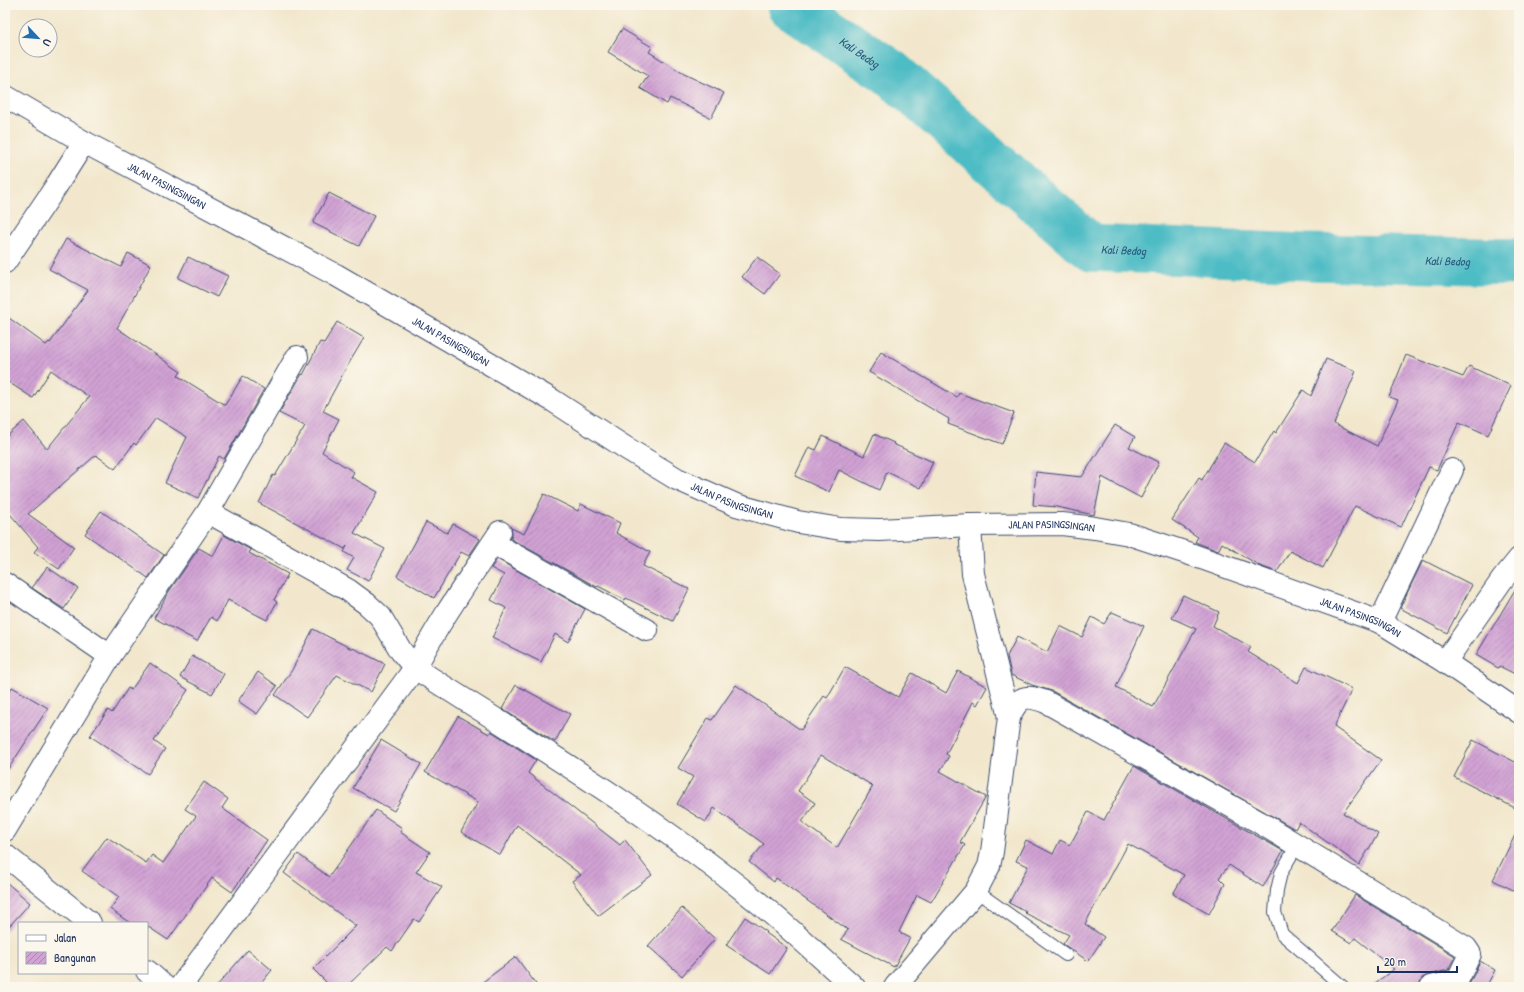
<svg xmlns="http://www.w3.org/2000/svg" width="1524" height="992" viewBox="0 0 1524 992" font-family="'Patrick Hand',sans-serif">
  <style>
    .lines { fill: none; stroke-linecap: round; stroke-linejoin: round }
    .river { stroke: #4ebcc5; stroke-width: 47 }
    .building { fill: url(#building-hatch); fill-rule: evenodd }
    .lane-casing { stroke: #3b4b6e; stroke-width: 14 }
    .street-casing { stroke: #3b4b6e; stroke-width: 24 }
    .lane { stroke: #fff; stroke-width: 12 }
    .street { stroke: #fff; stroke-width: 22 }
    .labels { text-anchor: middle; dominant-baseline: central; stroke-width: 3; stroke-linejoin: round; paint-order: stroke }
    .street-label { font-size: 11px; fill: #1b2f5e; stroke: #fbf7ec }
    .water-label { font-size: 12px; font-style: italic; fill: #2a597d; stroke: #fbf7ec }
  </style>
  <defs>
    <pattern id="building-hatch" width="6" height="6" patternUnits="userSpaceOnUse"><rect width="6" height="6" fill="#d1a2d4"/><path d="M-1 1l2-2M0 6l6-6M5 7l2-2" fill="none" stroke="#a984af"/></pattern>
  </defs>
  <rect width="100%" height="100%" fill="#fbf7ec"/>
  <filter id="ink" filterUnits="userSpaceOnUse"><feTurbulence type="fractalNoise" baseFrequency=".025" numOctaves="2"/><feDisplacementMap in="SourceGraphic" scale="8" xChannelSelector="R" yChannelSelector="G"/><feConvolveMatrix kernelMatrix="1 2 1 2 8 2 1 2 1" color-interpolation-filters="sRGB"/></filter>
  <filter id="wash" filterUnits="userSpaceOnUse"><feTurbulence type="fractalNoise" baseFrequency=".012" numOctaves="4" result="noise"/><feDisplacementMap in="SourceGraphic" scale="16" xChannelSelector="R" yChannelSelector="G"/><feGaussianBlur stdDeviation="0.9" result="paint"/><feColorMatrix in="noise" values="0 0 0 0 0 0 0 0 0 0 0 0 0 0 0 0 0 1.4 0 .05"/><feComposite in="paint" operator="in"/></filter>
  <g filter="url(#wash)">
    <rect width="100%" height="100%" fill="#f2e7cc"/>
    <g class="lines">
      <path class="river" id="s1" d="M790,5L891,73L1091,248L1307,257L1519,262"/>
    </g>
    <g id="blocks">
      <g class="building">
        <path d="M622,29L652,47L649,52L684,74L724,93L711,118L670,98L667,104L640,88L648,76L608,52Z"/>
        <path d="M329,193L374,216L359,246L313,223Z"/>
        <path d="M66,239L121,267L128,253L151,265L117,328L181,372L178,376L225,405L243,376L264,389L224,459L219,456L198,498L165,483L187,437L156,418L136,445L134,443L115,469L96,455L28,514L74,547L59,569L34,552L38,547L5,508V438L24,421L47,449L89,397L51,370L33,398L5,380V315L46,345L49,342L50,343L88,290L49,269Z"/>
        <path d="M188,257L228,276L217,297L178,278Z"/>
        <path d="M757,257L780,274L765,294L742,277Z"/>
        <path d="M337,322L364,338L345,370L323,411L339,419L322,452L354,472L351,477L378,492L354,533L385,549L368,581L347,570L354,558L344,552L347,546L345,549L259,503L273,475L275,476L305,426L279,413L302,374L303,375L320,342L324,343Z"/>
        <path d="M881,352L957,397L959,393L1014,413L1002,444L948,424L949,419L869,372Z"/>
        <path d="M1406,355L1463,377L1469,366L1511,386L1488,435L1459,422L1437,470L1429,467L1401,527L1355,506L1323,568L1290,551L1277,572L1260,566L1222,543L1218,551L1195,542L1198,537L1172,520L1199,478L1202,480L1224,443L1255,462L1274,431L1276,433L1303,390L1311,396L1326,359L1356,371L1334,424L1377,446L1398,400L1389,397Z"/>
        <path d="M1115,425L1135,437L1129,447L1159,462L1141,498L1102,477L1094,515L1057,507L1033,505L1036,472L1082,477Z"/>
        <path d="M874,434L894,443L893,444L933,462L921,488L887,472L879,490L839,470L829,492L795,476L809,447L816,450L823,436L864,456Z"/>
        <path d="M544,494L578,511L581,504L620,523L616,533L650,552L643,566L689,589L673,621L626,598L625,600L598,586L597,587L511,539L512,533L511,528L524,534Z"/>
        <path d="M101,511L164,555L148,578L85,534Z"/>
        <path d="M426,522L447,533L453,524L480,539L469,556L461,552L434,598L397,576Z"/>
        <path d="M224,535L251,550L249,553L288,574L274,600L277,602L267,620L228,600L217,621L211,617L197,641L154,618L168,593L199,548L213,556Z"/>
        <path d="M497,559L585,609L568,642L555,634L541,662L492,638L506,608L491,600L504,575L491,568Z"/>
        <path d="M1423,560L1472,585L1447,633L1400,608Z"/>
        <path d="M47,567L78,588L64,609L32,588Z"/>
        <path d="M1519,583V676L1499,666L1498,668L1476,655Z"/>
        <path d="M1183,595L1219,612L1213,626L1251,647L1248,652L1298,683L1306,667L1352,689L1334,727L1381,760L1343,813L1378,834L1359,865L1299,822L1295,829L1052,691L1032,685L1011,675L1007,656L1017,637L1047,652L1060,626L1082,637L1092,617L1104,624L1112,612L1144,626L1116,687L1153,707L1196,629L1172,618Z"/>
        <path d="M313,629L352,649L353,648L385,664L371,692L337,675L307,717L275,695L292,670Z"/>
        <path d="M192,656L224,674L212,694L180,677Z"/>
        <path d="M150,663L188,690L154,741L165,749L148,774L90,736L108,710L112,713L128,688L131,690Z"/>
        <path d="M845,667L898,697L912,673L946,693L958,671L987,687L977,705L973,702L946,754L949,756L940,771L986,797L960,842L965,845L931,902L917,895L899,932L910,938L894,967L841,939L848,930L776,878L774,882L749,862L764,844L714,808L706,822L677,804L693,777L678,768L708,718L712,720L736,685L801,730L824,696L827,698ZM821,755L873,786L837,848L802,822L815,803L798,791Z"/>
        <path d="M258,672L277,686L257,714L238,701Z"/>
        <path d="M516,685L570,714L555,742L502,709Z"/>
        <path d="M12,687L48,708L5,774V699Z"/>
        <path d="M458,716L489,734L491,731L536,760L528,773L620,845L625,840L652,875L598,916L572,881L581,875L517,825L500,855L461,832L478,802L425,772Z"/>
        <path d="M381,740L421,764L394,811L353,788Z"/>
        <path d="M1473,740L1519,764V810L1454,777Z"/>
        <path d="M1134,766L1283,851L1263,887L1229,865L1219,878L1225,884L1209,914L1173,894L1184,875L1128,844L1085,924L1104,937L1088,961L1063,944L1069,935L1025,913L1026,912L1009,903L1028,866L1016,861L1026,840L1053,854L1060,840L1070,845L1088,812L1104,820Z"/>
        <path d="M204,782L228,799L222,808L267,840L232,892L212,878L168,940L147,926V923H130L110,909L119,897L82,871L107,837L146,863L152,855L163,863L196,816L185,809Z"/>
        <path d="M376,810L402,828L400,832L430,852L416,872L442,887L419,922L414,919L392,951L387,947L346,987H331L313,969L356,926L284,873L298,854L329,877Z"/>
        <path d="M1519,827V893L1493,880Z"/>
        <path d="M5,881L30,903L5,931Z"/>
        <path d="M1355,895L1455,956L1448,970L1428,975L1422,978L1419,985L1413,987H1370L1394,969L1355,938L1351,943L1332,931Z"/>
        <path d="M682,908L715,939L682,976L648,946Z"/>
        <path d="M745,917L767,932L766,933L787,948L770,974L726,945Z"/>
        <path d="M248,950L272,970L258,987H216Z"/>
        <path d="M516,957L538,987H476Z"/>
        <path d="M1480,961L1495,970L1486,987H1468Z"/>
      </g>
    </g>
  </g>
  <g filter="url(#ink)">
    <use href="#blocks" fill-opacity="0" stroke="#3b4b6e" stroke-width="1"/>
    <g class="lines">
      <g class="lane-casing">
        <g id="lane">
          <path d="M1297,845L1281,873L1277,890L1275,912L1282,934L1343,987"/>
          <path d="M976,891L1066,955"/>
        </g>
      </g>
      <g class="street-casing">
        <g id="street">
          <path id="s2" d="M5,96L84,142L336,275L552,400L626,448L677,479L736,505L798,522L841,529L880,530L970,525L1062,524L1095,528L1129,534L1193,555L1380,622L1445,662L1519,712"/>
          <path d="M5,262L55,188L84,142"/>
          <path d="M208,512L348,590L367,604L380,616L401,651L415,668C530,742 648,812 754,899C789,927 821,958 854,987"/>
          <path d="M970,525L973,574L1009,717"/>
          <path d="M493,543L647,630"/>
          <path d="M5,584L110,656L5,830"/>
          <path d="M1380,622L1452,470"/>
          <path d="M110,656L208,512L297,357"/>
          <path d="M1445,662L1502,580L1519,559"/>
          <path d="M5,855L90,923"/>
          <path d="M147,971L165,987"/>
          <path d="M180,987L415,668C440,620 471,576 500,532"/>
          <path d="M895,987L976,891L989,866L992,852L1009,717C1019,696 1025,694 1046,702L1259,822L1466,948L1470,954L1457,981L1431,987"/>
        </g>
      </g>
      <use href="#lane" class="lane"/>
      <use href="#street" class="street"/>
    </g>
  </g>
  <g class="labels">
    <g class="street-label">
      <text stroke="none"><textPath href="#s2" startOffset="185">JALAN PASINGSINGAN</textPath></text>
      <text stroke="none"><textPath href="#s2" startOffset="509">JALAN PASINGSINGAN</textPath></text>
      <text stroke="none"><textPath href="#s2" startOffset="833">JALAN PASINGSINGAN</textPath></text>
      <text stroke="none"><textPath href="#s2" startOffset="1157">JALAN PASINGSINGAN</textPath></text>
      <text stroke="none"><textPath href="#s2" startOffset="1481">JALAN PASINGSINGAN</textPath></text>
    </g>
    <g class="water-label">
      <text stroke="none"><textPath href="#s1" startOffset="84">Kali Bedog</textPath></text>
      <text stroke="none"><textPath href="#s1" startOffset="420">Kali Bedog</textPath></text>
      <text stroke="none"><textPath href="#s1" startOffset="744">Kali Bedog</textPath></text>
    </g>
  </g>
  <rect width="1524" height="992" fill="none" stroke="#fbf7ec" stroke-width="20"/>
  <rect x="18" y="922" width="130" height="52" fill="#fbf7ec" stroke="#a1a7b3"/>
  <rect x="26" y="935" width="20" height="6" fill="#ffffff" stroke="#a1a7b3"/>
  <text x="54" y="942" font-size="12" fill="#1b2f5e">Jalan</text>
  <rect x="26" y="952" width="20" height="12" fill="url(#building-hatch)" stroke="#a1a7b3"/>
  <text x="54" y="962" font-size="12" fill="#1b2f5e">Bangunan</text>
  <g transform="translate(38 38) rotate(116)"><circle r="19" fill="#fbf7ec" stroke="#a1a7b3"/>
  <path d="M0-3L7 15L0 10L-7 15Z" fill="#1f6fb2"/>
  <text y="-6" font-size="11" font-weight="bold" text-anchor="middle" fill="#1b2f5e">U</text>
  </g>
  <path d="M1378 966v6h79v-6" fill="none" stroke="#1b2f5e" stroke-width="2"/>
  <text x="1384" y="966" font-size="12" fill="#1b2f5e" stroke="#fbf7ec" stroke-width="3" paint-order="stroke">20 m</text>
</svg>
